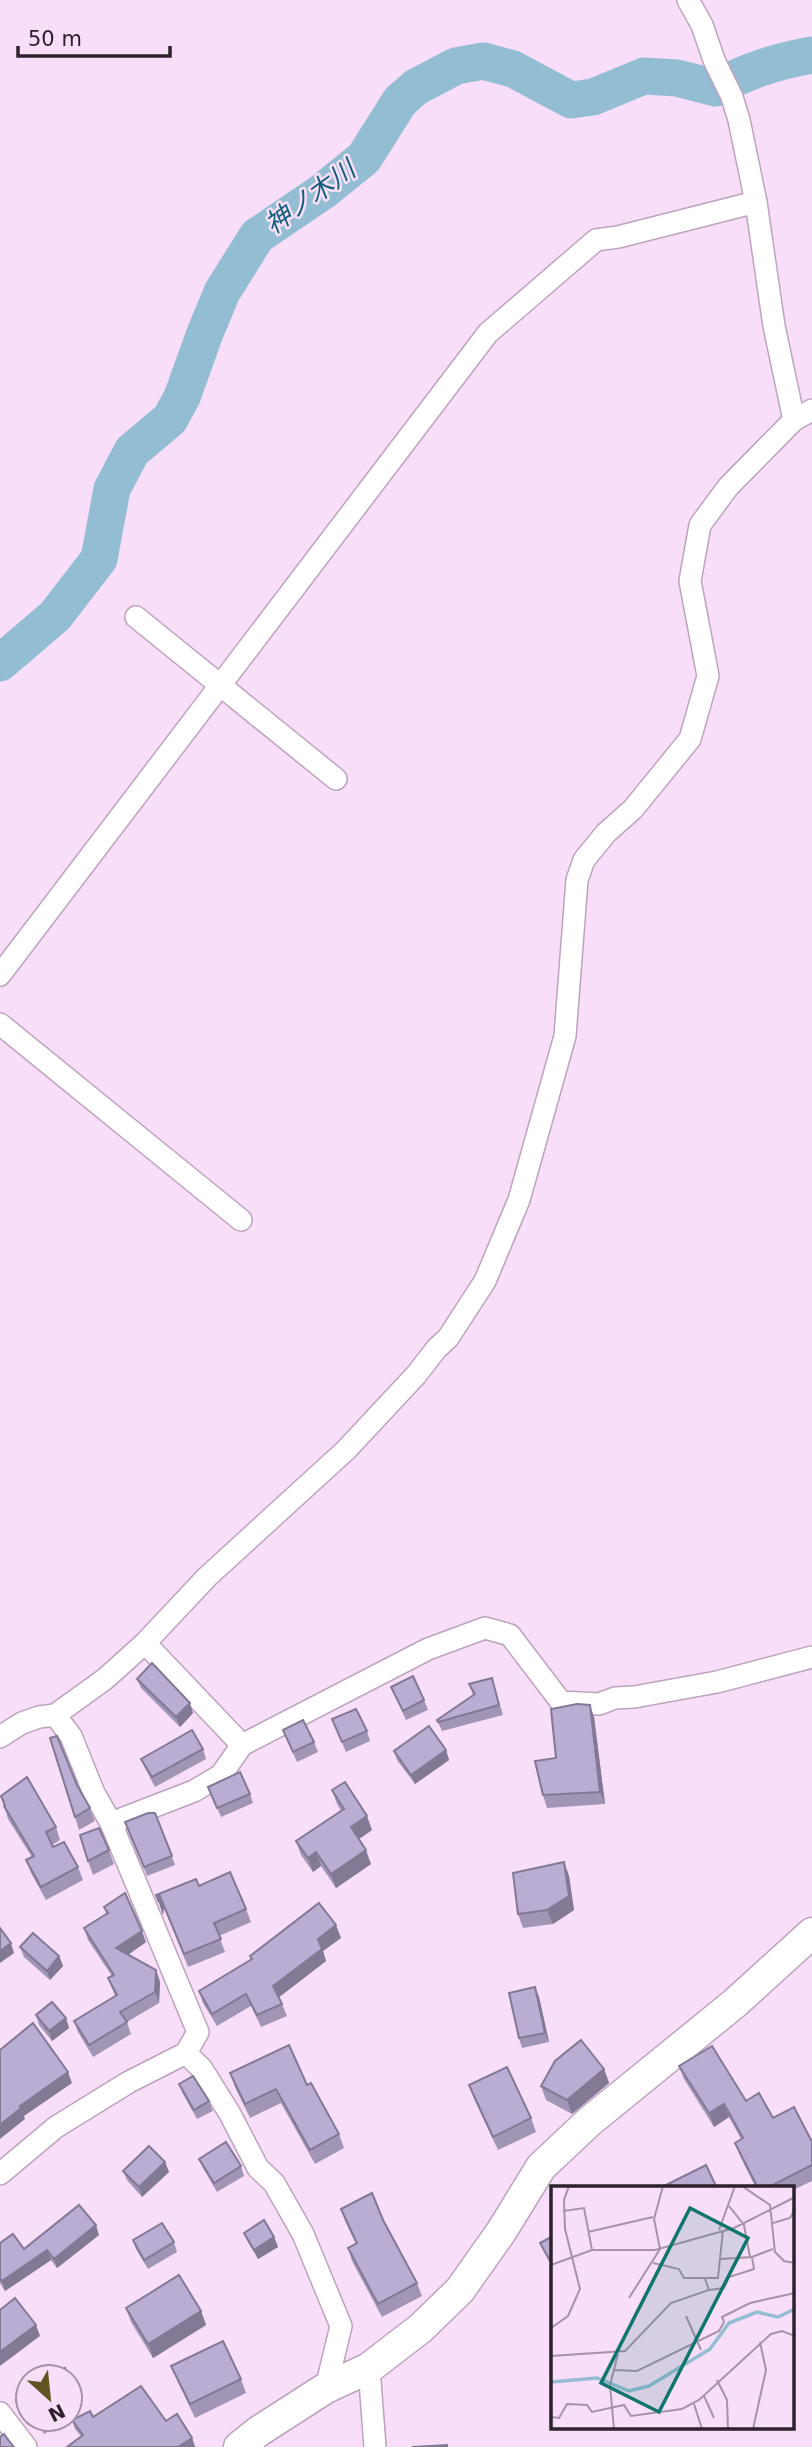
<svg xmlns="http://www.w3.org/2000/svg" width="812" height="2447" viewBox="0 0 812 2447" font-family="'DejaVu Sans','Noto Sans JP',sans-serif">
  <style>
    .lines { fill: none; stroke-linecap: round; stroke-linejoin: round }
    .river { stroke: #93bdd3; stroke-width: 37 }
    .street-casing { stroke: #bca4bd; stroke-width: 24 }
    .secondary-casing { stroke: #bca4bd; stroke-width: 33 }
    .street { stroke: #fff; stroke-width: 21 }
    .secondary { stroke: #fff; stroke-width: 30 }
    .wall { fill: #a095b5 }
    .shaded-wall { fill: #827994 }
    .building { fill: #baadd3; stroke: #827994; stroke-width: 2 }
    .labels { text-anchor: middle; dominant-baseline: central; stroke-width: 5; stroke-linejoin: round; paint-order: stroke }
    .water-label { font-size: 26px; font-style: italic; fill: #125f7d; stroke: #f9def9 }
    .inset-river { fill: none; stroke: #93bdd3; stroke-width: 3.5 }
    .inset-road { fill: none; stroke: #a793a7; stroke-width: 2 }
    .view { fill: #0f766e; fill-opacity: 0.15; stroke: #0f766e; stroke-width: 3.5 }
    .inset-edge { fill: none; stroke: #2c222c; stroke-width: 3.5 }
  </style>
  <rect width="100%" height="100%" fill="#f9def9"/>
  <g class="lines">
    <path class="river" d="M0,663L55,616L99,559L112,489L132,451L170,419L182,397L205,333L222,292L257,236L322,192L364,158L400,101L416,87L456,66L483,61L513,69L571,100L593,97L644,76L677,78L716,88C749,70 775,62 812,55"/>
    <g class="street-casing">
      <g id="street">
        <path d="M688,0L702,25L714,60L732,97L739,120L756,202L774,326L794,420"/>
        <path d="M136,617L336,779"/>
        <path d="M0,975L488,333L596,240L618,237L756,202"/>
        <path d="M0,1024L241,1220"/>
        <path d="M55,1715L71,1736L94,1793L111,1823"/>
        <path d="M0,1737L22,1723L39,1717L55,1715L105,1679L145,1643"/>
        <path d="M242,1745L145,1643L207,1577L346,1450L416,1375L437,1348L448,1338L485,1281L519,1200L565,1036L577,880L584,860L606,833L633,809L690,739L708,676L690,581L700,525L728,487L794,420L812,410"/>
        <path d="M186,2053L202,2069L230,2114L258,2168L274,2183L303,2234L341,2326L326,2388"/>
        <path d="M0,2174L56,2127L129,2082L186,2053L198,2032L111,1823L194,1791L221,1775L242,1745L428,1649L485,1628L510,1635L561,1702L599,1704L615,1698L634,1697L717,1682L812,1657"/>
        <path d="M369,2368L375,2447"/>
        <path d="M0,2413L26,2447"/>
      </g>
    </g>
    <g class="secondary-casing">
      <path id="secondary" d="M239,2447L259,2431L326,2388L369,2368L421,2328L460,2290L501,2232L541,2167L590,2121L735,2003L812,1933"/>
    </g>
    <use href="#street" class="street"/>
    <use href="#secondary" class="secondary"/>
  </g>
  <g class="wall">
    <path d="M492,1678L503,1715L442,1731L437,1720L473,1695L469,1684Z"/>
    <path d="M137,1679L193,1713L180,1727L141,1688Z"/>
    <path d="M391,1687L424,1700L428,1710L406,1720Z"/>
    <path d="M594,1717L605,1804L547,1808L543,1795L556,1758Z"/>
    <path d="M332,1719L367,1731L370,1741L346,1752Z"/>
    <path d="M283,1730L314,1742L318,1752L297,1762Z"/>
    <path d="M203,1749L206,1759L155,1787L145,1768L141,1759Z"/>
    <path d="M446,1750L449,1760L415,1784L397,1760L394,1751Z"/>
    <path d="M77,1785L90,1808L95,1821L79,1830L75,1817Z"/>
    <path d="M208,1787L250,1794L253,1803L221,1817Z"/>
    <path d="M332,1790L372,1830L359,1839L371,1864L336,1888L321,1866L313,1872L301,1855L296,1841L341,1811L337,1804Z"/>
    <path d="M1,1796L56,1827L60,1840L52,1845L53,1847L78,1867L83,1880L46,1900L31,1873L26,1860L32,1857L8,1819Z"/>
    <path d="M155,1813L175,1865L147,1876L129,1832Z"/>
    <path d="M109,1850L114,1864L93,1875L88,1861Z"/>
    <path d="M564,1862L569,1876L574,1910L553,1924L523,1928L518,1914Z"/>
    <path d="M199,1886L246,1909L251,1922L219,1936L225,1952L188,1967L164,1907L163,1915L156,1895Z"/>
    <path d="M104,1907L146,1942L128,1955L156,1970L160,1982L159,2003L127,2022L131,2034L93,2057L78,2032L74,2021L115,1996L108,1978L112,1976L88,1940L84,1928L106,1914Z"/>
    <path d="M341,1938L323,1951L326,1961L279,1997L287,2016L261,2027L251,2006L217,2026L203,2003L199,1991L251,1960L250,1956Z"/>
    <path d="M20,1947L59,1956L63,1966L50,1980L24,1957Z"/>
    <path d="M535,1987L539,1997L549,2042L522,2048L519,2038Z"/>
    <path d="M36,2015L66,2018L69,2028L52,2041L39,2025Z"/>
    <path d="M679,2066L746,2101L812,2142V2181L793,2190V2188H756L740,2156L735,2143L741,2139L729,2117L714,2127L684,2079Z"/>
    <path d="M604,2069L609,2083L572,2114L546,2100L541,2086Z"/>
    <path d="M230,2073L307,2085L339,2134L344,2148L315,2164L281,2103L250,2118L235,2087Z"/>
    <path d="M179,2084L209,2101L213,2111L197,2119L183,2094Z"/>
    <path d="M469,2085L531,2118L536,2132L498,2150L474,2099Z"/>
    <path d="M199,2159L241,2166L244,2176L217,2192L203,2168Z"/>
    <path d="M165,2162L169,2172L142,2197L127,2180L123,2171Z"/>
    <path d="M341,2209L383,2220L417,2283L422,2296L382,2317L352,2261L348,2248L356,2244L345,2221Z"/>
    <path d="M244,2233L274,2237L278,2247L258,2259L248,2242Z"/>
    <path d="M99,2235L57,2268L51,2260L5,2291L0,2283V2243L24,2249Z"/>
    <path d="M553,2236V2269L544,2252L540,2243Z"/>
    <path d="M133,2240L174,2242L177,2252L148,2269L136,2249Z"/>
    <path d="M126,2308L201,2311L206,2325L153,2358L131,2322Z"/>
    <path d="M171,2366L241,2379L246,2393L195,2418L177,2380Z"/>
    <path d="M93,2417L166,2421L192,2438L195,2447H67L81,2436L75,2429L72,2420Z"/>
    <path d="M35,2419H65V2421L44,2434Z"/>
  </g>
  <g class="shaded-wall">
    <path d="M190,1703L193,1713L180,1727L176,1717Z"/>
    <path d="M590,1705L594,1717L605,1804L600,1792Z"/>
    <path d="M446,1750L449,1760L415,1784L411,1775Z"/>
    <path d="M367,1816L372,1830L356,1841L351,1827Z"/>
    <path d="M366,1850L371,1864L336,1888L331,1874Z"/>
    <path d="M316,1852L321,1866L313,1872L308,1858Z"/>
    <path d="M564,1862L569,1876L574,1910L553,1924L547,1910Z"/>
    <path d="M159,1894L164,1907L163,1915L159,1902Z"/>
    <path d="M336,1925L341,1938L323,1951L326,1961L278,1998L273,1986L318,1939Z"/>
    <path d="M142,1931L146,1942L120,1960L116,1948Z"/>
    <path d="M11,1943L14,1953L0,1963V1951Z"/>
    <path d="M59,1956L63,1966L50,1980L47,1971Z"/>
    <path d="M156,1970L160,1982L159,2003L155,1992Z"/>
    <path d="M535,1987L539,1997L549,2042L545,2033Z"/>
    <path d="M66,2018L69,2028L52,2041L49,2031Z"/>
    <path d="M604,2069L609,2083L572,2114L567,2100Z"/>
    <path d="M68,2072L72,2083L24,2116L25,2119L0,2139V2125L20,2106Z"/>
    <path d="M724,2104L729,2117L714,2127L709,2113Z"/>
    <path d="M165,2162L169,2172L142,2197L139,2187Z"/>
    <path d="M96,2225L99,2235L57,2268L54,2259Z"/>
    <path d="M274,2237L278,2247L258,2259L254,2250Z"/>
    <path d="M47,2250L51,2260L5,2291L2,2281Z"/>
    <path d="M201,2311L206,2325L153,2358L148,2344Z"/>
    <path d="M36,2325L40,2336L0,2366V2352Z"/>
    <path d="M79,2392L82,2401L70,2409V2397Z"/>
    <path d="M192,2438L195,2447H178Z"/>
  </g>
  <g class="building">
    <path d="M152,1663L190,1703L176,1717L137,1679Z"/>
    <path d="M413,1676L424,1700L403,1711L391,1687Z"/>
    <path d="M492,1678L499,1705L438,1722L437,1720L475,1694L469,1684Z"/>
    <path d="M577,1704L590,1705L600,1792L543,1795L535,1761L556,1758L551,1709Z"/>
    <path d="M356,1709L367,1731L342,1742L332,1719Z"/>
    <path d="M303,1720L314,1742L293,1752L283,1730Z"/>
    <path d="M429,1726L446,1750L411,1775L394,1751Z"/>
    <path d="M192,1730L203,1749L152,1777L141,1759Z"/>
    <path d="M57,1736L77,1785L90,1808L75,1817L50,1738Z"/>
    <path d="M240,1772L250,1794L217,1808L208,1787Z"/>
    <path d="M27,1777L56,1827L46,1832L53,1847L64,1842L78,1867L41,1887L26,1860L34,1856L4,1806L5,1805L1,1796Z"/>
    <path d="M345,1782L367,1816L351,1827L366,1850L331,1874L316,1852L308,1858L296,1841L344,1809L332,1790Z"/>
    <path d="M148,1813H155L172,1856L144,1867L125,1822Z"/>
    <path d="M99,1828L109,1850L88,1861L80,1835Z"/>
    <path d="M564,1862L569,1896L547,1910L518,1914L513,1873Z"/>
    <path d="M230,1872L246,1909L214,1923L221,1939L184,1954L159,1894V1902L156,1895L196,1879L199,1886Z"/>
    <path d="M125,1893L142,1931L116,1948L156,1970L155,1992L120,2012L127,2022L89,2045L74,2021L117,1995L108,1978L114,1975L84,1928L108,1913L104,1907Z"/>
    <path d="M319,1903L336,1925L318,1939L322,1949L273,1986L282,2004L257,2015L246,1994L212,2014L199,1991L252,1959L250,1956Z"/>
    <path d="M0,1928L11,1943L0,1951Z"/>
    <path d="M33,1933L59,1956L47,1971L20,1947Z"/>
    <path d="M535,1987L545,2033L519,2038L509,1993Z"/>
    <path d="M52,2002L66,2018L49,2031L36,2015Z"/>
    <path d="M33,2023L68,2072L20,2106L21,2108L0,2125V2050Z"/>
    <path d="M581,2040L604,2069L567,2100L541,2086L555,2061Z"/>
    <path d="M289,2045L307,2085L311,2083L339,2134L310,2150L276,2089L245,2104L230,2073Z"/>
    <path d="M712,2046L746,2101L759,2093L773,2118L794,2107L812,2142V2165L767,2188H758L735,2143L743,2138L724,2104L709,2113L679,2066Z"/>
    <path d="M507,2067L531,2118L493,2137L469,2085Z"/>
    <path d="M193,2076L209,2101L194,2110L179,2084Z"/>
    <path d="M226,2142L241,2166L214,2183L199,2159Z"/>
    <path d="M149,2146L165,2162L139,2187L123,2171Z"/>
    <path d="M706,2165L717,2188H660Z"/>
    <path d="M372,2193L383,2220L417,2283L378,2304L348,2248L357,2243L341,2209Z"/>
    <path d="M79,2205L96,2225L54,2259L47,2250L2,2281L0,2278V2243L13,2234L24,2249Z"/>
    <path d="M264,2220L274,2237L254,2250L244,2233Z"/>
    <path d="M162,2223L174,2242L144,2260L133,2240Z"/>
    <path d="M553,2236V2266L540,2243Z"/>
    <path d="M179,2275L201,2311L148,2344L126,2308Z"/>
    <path d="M15,2298L36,2325L0,2352V2310Z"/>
    <path d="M223,2341L241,2379L190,2404L171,2366Z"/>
    <path d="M65,2368L79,2392L70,2397V2377H50Z"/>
    <path d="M141,2386L166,2421L177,2414L192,2438L178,2447H67L83,2435L72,2420L90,2411L93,2417Z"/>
    <path d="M28,2390V2403L22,2393Z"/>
    <path d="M37,2419H49L40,2424Z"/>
    <path d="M4,2434L13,2446L14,2447H0V2437Z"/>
    <path d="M447,2445V2447H412Z"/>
  </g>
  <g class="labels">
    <g class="water-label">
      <text transform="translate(310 197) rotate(-36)">神ノ木川</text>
    </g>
  </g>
  <g transform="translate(551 2186)">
    <rect width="243" height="243" fill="#f9def9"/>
    <path class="inset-river" d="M0,196L46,192L78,205L98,200L159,163L178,137L206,126L227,131L244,123"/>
    <path class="inset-road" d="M191,0L219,19L224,66L233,75L244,77M178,20L193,39L199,71M12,25L33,22L41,64M222,37L239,32L244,23M168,44L184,0M37,46L102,31M170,73L201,71L222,63M102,77L128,83L133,92H167L172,44M0,79L41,64H104L183,42L244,11M158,104L173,102L178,91L203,83L201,71M78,112L109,63L103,33L112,0M135,130L150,164M0,142L17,130L29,103L14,43L13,14L18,0M0,170L74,165L120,117L158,104L154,93M62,184L86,185L168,145L173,136L171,131L199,117L244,107M166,194L176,214L177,243M153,210L163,232M143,218L151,243M0,231L8,232L16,218L36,219L41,226L73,219L80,230L131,223L148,214L220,148L231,145L244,150M63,243L59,199L67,168M202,243L215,184L209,156"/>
    <path class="view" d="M139,22L197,52L108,226L50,197Z"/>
    <rect width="243" height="243" class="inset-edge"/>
  </g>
  <g transform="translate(49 2398) rotate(153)"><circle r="33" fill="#f9def9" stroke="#a793a7" stroke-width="2"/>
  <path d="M0-5L12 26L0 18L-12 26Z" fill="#625522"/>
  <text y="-10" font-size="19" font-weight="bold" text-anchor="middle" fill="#2c222c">N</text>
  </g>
  <path d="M18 46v10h152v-10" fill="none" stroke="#2c222c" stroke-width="3.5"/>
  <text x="28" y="46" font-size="21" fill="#2c222c" stroke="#f9def9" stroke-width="5" paint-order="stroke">50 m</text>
</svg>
